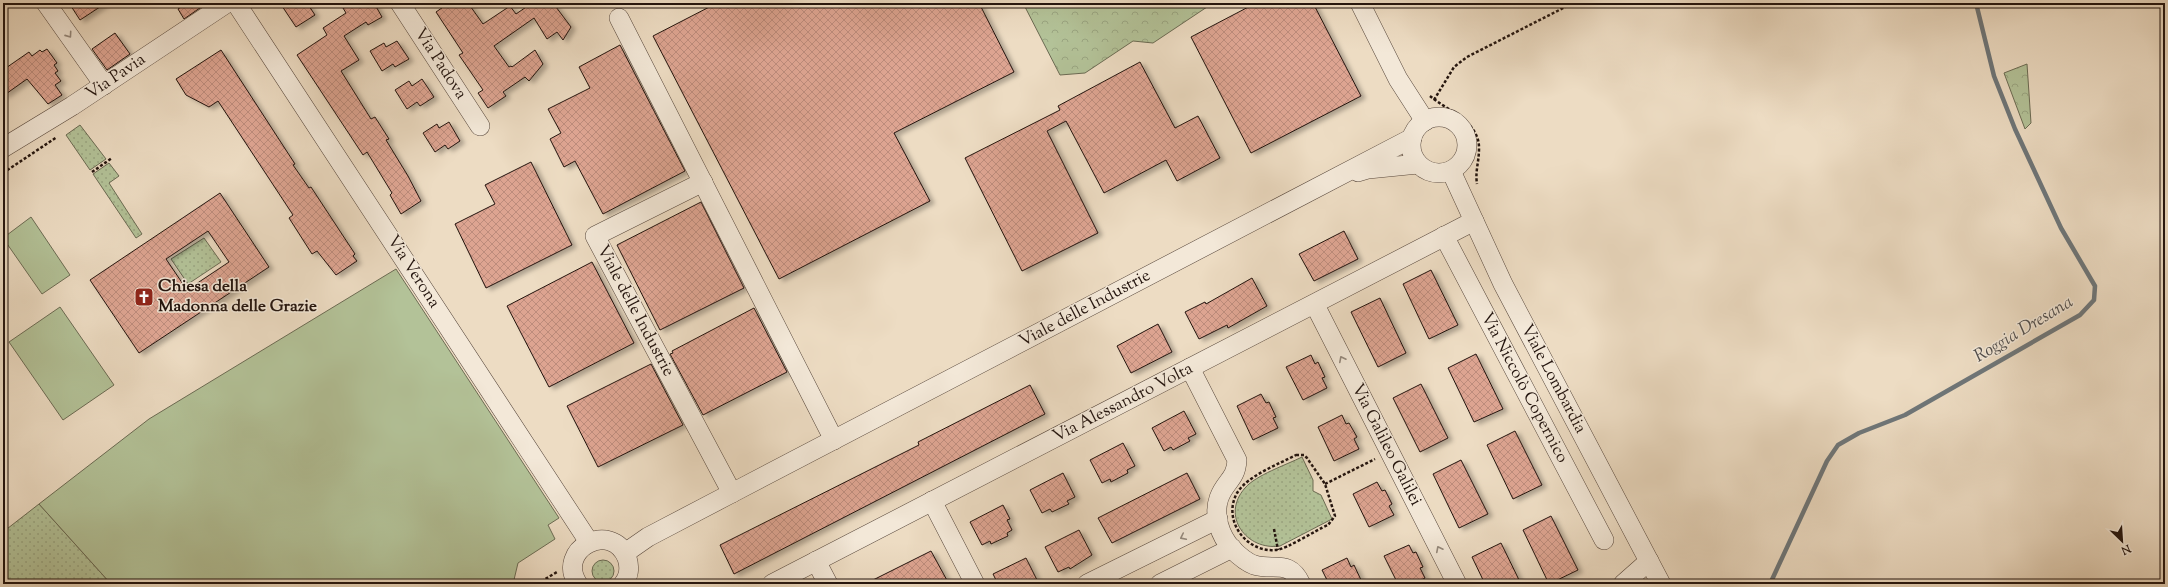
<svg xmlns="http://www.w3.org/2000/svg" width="2168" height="587" viewBox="0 0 2168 587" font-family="'Sorts Mill Goudy',serif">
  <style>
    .grass { fill: url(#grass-dots); stroke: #6b6b53 }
    .forest { fill: url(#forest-crowns); stroke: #6b6b53 }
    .pitch { fill: #b3c298; stroke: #6b6b53 }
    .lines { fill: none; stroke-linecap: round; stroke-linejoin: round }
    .stream { stroke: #6e7679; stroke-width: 4.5 }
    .building { fill: url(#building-cross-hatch); stroke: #23140e; fill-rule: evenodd; filter: url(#shadow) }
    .minor-casing { stroke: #56463b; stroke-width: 20 }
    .path { stroke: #23140e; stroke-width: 2.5; stroke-dasharray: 3 2; stroke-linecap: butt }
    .minor { stroke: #f3e8d8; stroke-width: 19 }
    .oneway { stroke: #95897d }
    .labels { text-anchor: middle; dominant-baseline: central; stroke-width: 3; stroke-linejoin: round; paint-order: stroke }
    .street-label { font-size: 17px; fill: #23140e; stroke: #f3e8d8 }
    .poi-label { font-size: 17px; font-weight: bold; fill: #23140e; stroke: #f3e8d8; text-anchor: start }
    .water-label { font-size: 18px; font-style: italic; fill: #4f4d4c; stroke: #f3e8d8 }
  </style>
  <defs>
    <pattern id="grass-dots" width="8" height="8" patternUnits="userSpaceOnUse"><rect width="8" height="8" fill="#b3c298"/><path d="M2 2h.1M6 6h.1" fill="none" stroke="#9aa682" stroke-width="1.8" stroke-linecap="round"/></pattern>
    <pattern id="forest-crowns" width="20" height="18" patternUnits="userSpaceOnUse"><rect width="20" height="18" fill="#b3c298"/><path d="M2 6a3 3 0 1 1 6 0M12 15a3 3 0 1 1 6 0" fill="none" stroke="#9aa682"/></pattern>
    <pattern id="building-cross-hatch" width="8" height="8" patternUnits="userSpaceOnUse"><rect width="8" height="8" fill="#dda491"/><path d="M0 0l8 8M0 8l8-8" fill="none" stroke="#bd8c7c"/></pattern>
    <filter id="shadow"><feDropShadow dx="4.5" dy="2.5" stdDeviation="2" flood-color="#0004"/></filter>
  </defs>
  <rect width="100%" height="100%" fill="#eddcc3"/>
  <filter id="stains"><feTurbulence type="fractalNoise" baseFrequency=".005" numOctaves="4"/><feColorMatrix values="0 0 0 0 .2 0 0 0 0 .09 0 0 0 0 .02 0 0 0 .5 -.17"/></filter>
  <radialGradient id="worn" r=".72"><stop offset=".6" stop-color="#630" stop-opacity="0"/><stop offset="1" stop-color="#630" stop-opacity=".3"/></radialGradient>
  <g class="grass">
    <path d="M80,125L106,159L90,170L66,135Z"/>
    <path d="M109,163L119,176L109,183L142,234L136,238L93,174Z"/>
    <path d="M204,238L221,262L188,284L171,259Z"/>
    <path d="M1302,457L1313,480V491L1321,495L1332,519L1280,546C1247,551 1220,516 1245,488C1256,475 1286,465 1302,457Z"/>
    <path d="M39,504L111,584H3V532Z"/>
    <circle cx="603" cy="571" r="11"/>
  </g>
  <g class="forest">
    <path d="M1023,3H1213L1153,43L1133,41L1085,73L1060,75Z"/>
    <path d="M2027,64L2031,123L2025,129L2004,73Z"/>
  </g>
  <g class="pitch">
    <path d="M31,217L70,275L42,294L3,238Z"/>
    <path d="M396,269L559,518L548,525L555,539L518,563L513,584H111L39,504L149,419Z"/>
    <path d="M60,307L114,385L63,420L9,342Z"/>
  </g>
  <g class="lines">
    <path class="stream" d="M1770,584L1827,461L1838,445L1859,433L1905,415L2080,315L2094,300L2095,286L2061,228L2015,129L1994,76L1976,3"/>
  </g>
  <g class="building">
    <path d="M69,3H106L80,20Z"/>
    <path d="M179,3H207L184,19L178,9L181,7Z"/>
    <path d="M280,3H307L315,15L296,27Z"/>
    <path d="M340,3H374L382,17L368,25L366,22L344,36L359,60L341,71L371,119L375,117L389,139L386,140L408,176L421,201L401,214L390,195L392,193L367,152L363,155L297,55L327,35L323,28L346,13Z"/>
    <path d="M449,3H468L483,24L510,6L516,14L532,3H553L571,27L563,40L557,32L547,39L534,18L494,46L509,67L511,66L512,67L535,50L543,64L529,81L525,77L503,92L506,96L488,108L478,93L483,90L459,55L463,53L436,12Z"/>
    <path d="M717,3H979L1014,72L894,133L930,201L779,279L653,36Z"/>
    <path d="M1256,3H1313L1361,96L1251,153L1191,37Z"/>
    <path d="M115,33L130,54L107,70L92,49Z"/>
    <path d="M397,41L409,59L395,67L393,64L382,71L370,51L384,43L386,47Z"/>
    <path d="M620,45L685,171L603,214L575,161L564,167L550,139L561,133L548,109L590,88L579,67Z"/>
    <path d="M47,49L57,63L54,65L58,71L55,73L61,81L55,85L62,95L48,104L27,79L3,96V70L29,52L32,56L40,50L42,52Z"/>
    <path d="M221,50L295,164L293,165L309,188L311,187L355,254L353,256L357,261L336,275L317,251L312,254L289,218L293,215L218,101L209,107L186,95L176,79Z"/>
    <path d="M1140,62L1175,128L1198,116L1220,158L1177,181L1166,160L1104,193L1066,121L1047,131L1098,233L1022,271L965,158L1060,110L1058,106Z"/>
    <path d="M422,79L434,97L420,106L417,102L407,109L395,90L409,81L412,86Z"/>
    <path d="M449,122L460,141L448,149L445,145L435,152L423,133L437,124L439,128Z"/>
    <path d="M531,162L572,245L486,288L455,224L495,204L485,185Z"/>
    <path d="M220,193L269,267L139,353L90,280ZM208,231L229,262L187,290L166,259Z"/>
    <path d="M701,202L744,288L660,330L617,245Z"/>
    <path d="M1344,231L1358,259L1314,281L1299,254Z"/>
    <path d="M592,262L634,343L549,387L507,306Z"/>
    <path d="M1431,270L1458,325L1429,339L1403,284Z"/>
    <path d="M1252,278L1267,306L1228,328L1227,325L1199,339L1185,312L1205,302L1206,304Z"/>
    <path d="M1380,298L1406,353L1378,367L1351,312Z"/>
    <path d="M754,308L787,372L703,415L670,354L673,353L672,351Z"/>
    <path d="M1158,324L1172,352L1131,373L1117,346Z"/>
    <path d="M1476,354L1503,409L1474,422L1448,368Z"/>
    <path d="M1311,355L1315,364L1318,362L1325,377L1322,378L1327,388L1303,400L1286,367Z"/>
    <path d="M651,364L683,425L598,467L567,406Z"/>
    <path d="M1421,384L1448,438L1420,452L1393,398Z"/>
    <path d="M1030,385L1045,414L734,574L720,545L919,445L918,442Z"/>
    <path d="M1261,394L1266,403L1269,402L1276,417L1273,418L1278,428L1253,440L1237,406Z"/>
    <path d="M1184,411L1196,434L1188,438L1190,441L1173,450L1171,447L1164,451L1152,428Z"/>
    <path d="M1342,415L1346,424L1349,423L1357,437L1354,439L1359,449L1334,461L1318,427Z"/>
    <path d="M1515,431L1542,485L1513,499L1487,445Z"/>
    <path d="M1123,443L1135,466L1127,470L1128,473L1111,482L1110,479L1102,483L1090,460Z"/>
    <path d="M1461,460L1488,514L1459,528L1433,474Z"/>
    <path d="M1063,473L1075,497L1067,501L1069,504L1052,512L1050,509L1042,513L1030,490Z"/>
    <path d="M1187,473L1200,499L1112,543L1098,518Z"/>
    <path d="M1377,482L1382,491L1385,490L1392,504L1389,506L1394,515L1369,527L1353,494Z"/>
    <path d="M1003,505L1010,519L1007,520L1012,530L1007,533L1008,536L991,544L990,541L982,545L970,522Z"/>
    <path d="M1551,516L1578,570L1549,584L1523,530Z"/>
    <path d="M1079,530L1092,555L1070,569L1069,567L1058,572L1045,547Z"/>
    <path d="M1501,543L1521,584H1485L1472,557Z"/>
    <path d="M1409,545L1413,553L1416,552L1423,567L1420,568L1425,578L1413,584H1398L1384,556Z"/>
    <path d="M931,551L949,584H865Z"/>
    <path d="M1026,558L1039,584H998L993,574Z"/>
    <path d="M1347,558L1351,567L1354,565L1361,580L1353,584H1329L1322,570Z"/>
  </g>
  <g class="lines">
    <g class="minor-casing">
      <g id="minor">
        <path d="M46,3L104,85"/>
        <path d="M236,3L589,542"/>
        <path d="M400,3L480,126"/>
        <path d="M1360,3L1398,79L1425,121"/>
        <path d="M619,18L834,440"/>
        <circle cx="1439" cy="145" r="28"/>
        <path d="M3,148L72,106L227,3"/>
        <path d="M1451,171L1503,284L1661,584"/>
        <path d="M1358,172L1368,169L1418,164"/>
        <path d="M703,182L595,236L732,493"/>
        <path d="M1444,236L1604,540"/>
        <path d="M1315,305L1457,584"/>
        <path d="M1190,368L1237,460C1236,480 1225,481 1219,498C1213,515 1220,536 1232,549C1238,555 1246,562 1254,565C1276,571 1289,559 1301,584"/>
        <path d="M932,501L975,584"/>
        <path d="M625,553L648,537L732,493L1412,138"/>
        <path d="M816,561L828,584"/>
        <path d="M578,584C555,550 611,519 627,558C630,567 629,577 623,584"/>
        <path d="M772,584L1474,221"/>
        <path d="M1087,584L1218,519"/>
        <path d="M1160,584L1232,548"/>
        <path d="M1623,584L1649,561"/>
      </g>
    </g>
    <g class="path">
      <path d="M1430,96C1448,111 1480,122 1479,149C1479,162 1475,171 1477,184"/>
      <path d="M1434,100L1454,67L1467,57L1573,3"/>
      <path d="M92,172L112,158"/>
      <path d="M3,173L57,137"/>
      <path d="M3,234L4,235"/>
      <path d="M1296,455H1304L1307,458L1325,484L1335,516L1328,525C1316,530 1287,549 1276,550C1246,553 1222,520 1237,493C1247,476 1279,464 1296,455Z"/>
      <path d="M1325,484L1375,459"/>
      <path d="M1274,529L1278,550"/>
      <path d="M537,584L557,572"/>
    </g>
    <use href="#minor" class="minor"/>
  </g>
  <defs><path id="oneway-chevron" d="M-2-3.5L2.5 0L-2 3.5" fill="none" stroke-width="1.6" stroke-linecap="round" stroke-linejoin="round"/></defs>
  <g class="oneway">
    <use href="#oneway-chevron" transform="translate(69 35) rotate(55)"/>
    <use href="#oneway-chevron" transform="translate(1342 359) rotate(-117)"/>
    <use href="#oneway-chevron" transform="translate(1183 537) rotate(154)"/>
    <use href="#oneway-chevron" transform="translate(1439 549) rotate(-117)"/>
  </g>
  <defs>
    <g id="church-square" transform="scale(1)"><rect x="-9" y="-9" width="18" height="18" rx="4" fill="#8f2418" stroke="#f3e8d8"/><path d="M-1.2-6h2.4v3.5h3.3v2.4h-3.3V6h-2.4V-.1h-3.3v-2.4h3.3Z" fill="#fff"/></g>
  </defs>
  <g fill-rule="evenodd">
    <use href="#church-square" x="144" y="297"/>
  </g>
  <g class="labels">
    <g class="street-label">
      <text transform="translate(440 64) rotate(57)">Via Padova</text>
      <text transform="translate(116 77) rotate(-34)">Via Pavia</text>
      <text transform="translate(413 272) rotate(57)">Via Verona</text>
      <text transform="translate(1085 309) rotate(-28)">Viale delle Industrie</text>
      <text transform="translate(635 311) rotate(62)">Viale delle Industrie</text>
      <text transform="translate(1553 379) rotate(62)">Viale Lombardia</text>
      <text transform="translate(1524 388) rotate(62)">Via Niccolò Copernico</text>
      <text transform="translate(1123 403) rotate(-27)">Via Alessandro Volta</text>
      <text transform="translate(1386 445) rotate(63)">Via Galileo Galilei</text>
    </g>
    <g class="poi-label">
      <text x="158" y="287">Chiesa della<tspan x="158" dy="20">Madonna delle Grazie</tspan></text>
    </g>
    <g class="water-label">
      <text transform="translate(2024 330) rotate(-31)">Roggia Dresana</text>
    </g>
  </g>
  <rect width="2168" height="587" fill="none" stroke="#eddcc3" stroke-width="16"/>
  <rect x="4" y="4" width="2160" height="579" fill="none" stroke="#23140e" stroke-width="2"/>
  <rect x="8" y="8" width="2152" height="571" fill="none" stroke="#23140e"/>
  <g transform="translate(2122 541) rotate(155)" stroke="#f3e8d8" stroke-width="3" paint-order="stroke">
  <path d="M0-3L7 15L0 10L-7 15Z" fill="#23140e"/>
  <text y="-6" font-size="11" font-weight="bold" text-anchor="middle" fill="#23140e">N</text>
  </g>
  <rect width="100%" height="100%" filter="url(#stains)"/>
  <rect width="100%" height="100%" fill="url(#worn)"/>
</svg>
